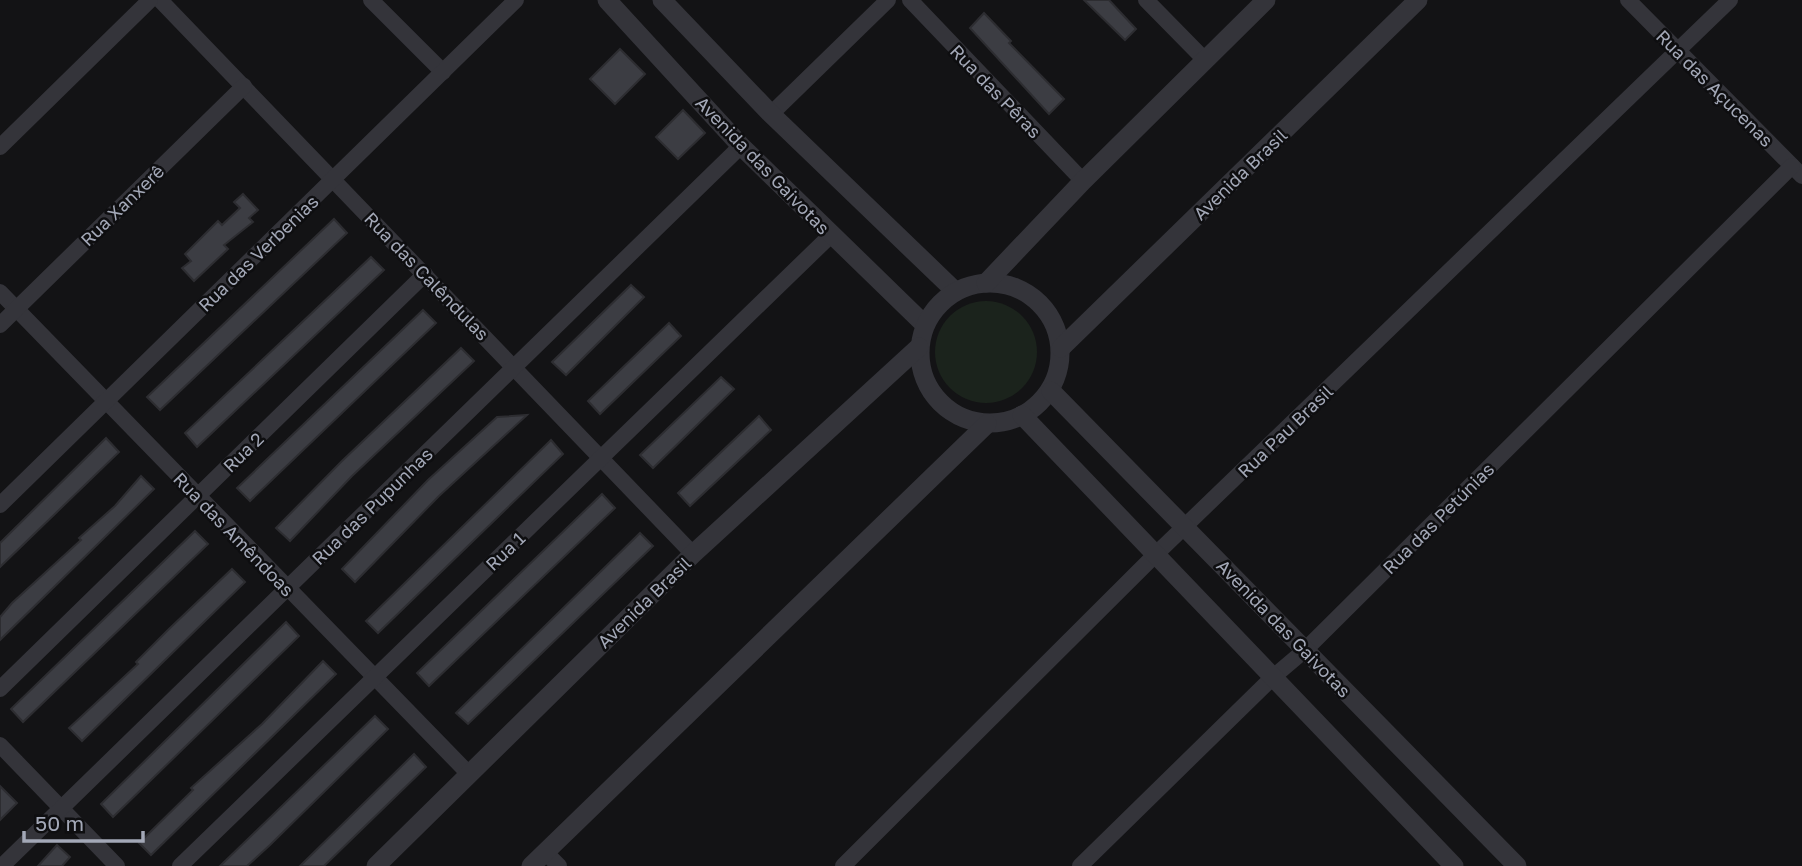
<svg xmlns="http://www.w3.org/2000/svg" width="1802" height="866" viewBox="0 0 1802 866" font-family="'Golos Text',sans-serif">
  <style>
    .grass { fill: #1b231c }
    .building { fill: #3c3d43; stroke: #2d2d31; stroke-width: 2 }
    .lines { fill: none; stroke-linecap: round; stroke-linejoin: round }
    .minor { stroke: #34343a; stroke-width: 16 }
    .tertiary { stroke: #34343a; stroke-width: 19 }
    .labels { text-anchor: middle; dominant-baseline: central; stroke-width: 5; stroke-linejoin: round; paint-order: stroke }
    .street-label { font-size: 18px; fill: #a3a8b7; stroke: #0e0e10 }
  </style>
  <rect width="100%" height="100%" fill="#131315"/>
  <circle class="grass" cx="986" cy="352" r="51"/>
  <g class="building">
    <path d="M1084,0H1109L1136,29L1125,40Z"/>
    <path d="M984,13L1011,41L1009,43L1064,99L1049,114L970,28Z"/>
    <path d="M620,49L645,74L615,104L590,79Z"/>
    <path d="M683,110L705,133L678,159L656,137Z"/>
    <path d="M243,194L258,210L249,218L253,222L224,245L228,249L194,281L182,268L191,261L185,254L218,221L222,225L240,208L234,202Z"/>
    <path d="M334,219L347,233L160,410L147,397Z"/>
    <path d="M371,257L384,270L197,447L185,433Z"/>
    <path d="M631,285L644,297L566,375L552,362Z"/>
    <path d="M423,310L436,323L250,501L237,488Z"/>
    <path d="M669,323L681,336L600,414L588,401Z"/>
    <path d="M461,348L474,361L352,476L290,541L276,528L342,461Z"/>
    <path d="M721,377L734,389L653,468L640,455Z"/>
    <path d="M527,415L439,496L355,582L342,569L428,480L497,417Z"/>
    <path d="M759,416L771,430L690,506L678,493Z"/>
    <path d="M106,438L119,452L0,567V543Z"/>
    <path d="M551,440L563,454L378,633L366,621Z"/>
    <path d="M141,476L154,489L0,640V617L12,603L81,540L79,538L115,506Z"/>
    <path d="M602,494L615,508L429,686L417,673Z"/>
    <path d="M195,531L208,544L23,722L11,709Z"/>
    <path d="M640,533L653,546L468,724L456,713Z"/>
    <path d="M232,569L245,582L82,741L69,728L138,664L136,662L169,629Z"/>
    <path d="M286,622L299,636L113,817L101,804Z"/>
    <path d="M323,661L336,674L151,855L139,843L193,790L191,788L262,724Z"/>
    <path d="M375,716L388,729L270,845L247,866H220Z"/>
    <path d="M414,754L426,767L324,866H300Z"/>
    <path d="M0,786L17,803L0,820Z"/>
    <path d="M57,845L70,857L62,866H38Z"/>
  </g>
  <g class="lines">
    <g class="minor">
      <path d="M160,0L693,554"/>
      <path d="M371,0L443,72"/>
      <path d="M910,0L1083,181"/>
      <path d="M1146,0L1205,60"/>
      <path d="M1628,0L1802,176"/>
      <path d="M771,114L888,0"/>
      <path d="M0,147L150,0"/>
      <path d="M0,292L469,774"/>
      <path d="M0,325L244,86"/>
      <path d="M0,505L516,0"/>
      <path d="M0,689L425,274"/>
      <path d="M0,745L117,866"/>
      <path d="M545,852L559,866"/>
      <path d="M2,866L741,146"/>
      <path d="M180,866L831,235"/>
      <path d="M843,866L1154,556L1730,0"/>
      <path d="M1080,866L1272,678L1305,650L1792,166"/>
    </g>
    <g class="tertiary">
      <path d="M607,0L741,146L925,325"/>
      <path d="M662,0L771,114L955,291"/>
      <circle cx="990" cy="353" r="70"/>
      <path d="M986,283L1083,181L1266,0"/>
      <path d="M1061,348L1418,0"/>
      <path d="M1051,391L1517,866"/>
      <path d="M1022,415L1454,866"/>
      <path d="M376,866L693,554L919,347"/>
      <path d="M531,866L987,424"/>
    </g>
  </g>
  <g class="labels">
    <g class="street-label">
      <text transform="translate(1715 88) rotate(45)">Rua das Açucenas</text>
      <text transform="translate(996 91) rotate(46)">Rua das Pêras</text>
      <text transform="translate(763 165) rotate(46)">Avenida das Gaivotas</text>
      <text transform="translate(1240 174) rotate(-44)">Avenida Brasil</text>
      <text transform="translate(122 205) rotate(-44)">Rua Xanxerê</text>
      <text transform="translate(258 253) rotate(-44)">Rua das Verbenias</text>
      <text transform="translate(427 276) rotate(46)">Rua das Calêndulas</text>
      <text transform="translate(1285 431) rotate(-44)">Rua Pau Brasil</text>
      <text transform="translate(243 452) rotate(-44)">Rua 2</text>
      <text transform="translate(372 506) rotate(-44)">Rua das Pupunhas</text>
      <text transform="translate(1438 518) rotate(-45)">Rua das Petúnias</text>
      <text transform="translate(234 534) rotate(46)">Rua das Amêndoas</text>
      <text transform="translate(505 551) rotate(-44)">Rua 1</text>
      <text transform="translate(644 602) rotate(-44)">Avenida Brasil</text>
      <text transform="translate(1284 628) rotate(46)">Avenida das Gaivotas</text>
    </g>
  </g>
  <path d="M24 831v10h119v-10" fill="none" stroke="#a3a8b7" stroke-width="3.5"/>
  <text x="35" y="831" font-size="21" fill="#a3a8b7" stroke="#0e0e10" stroke-width="5" paint-order="stroke">50 m</text>
</svg>
